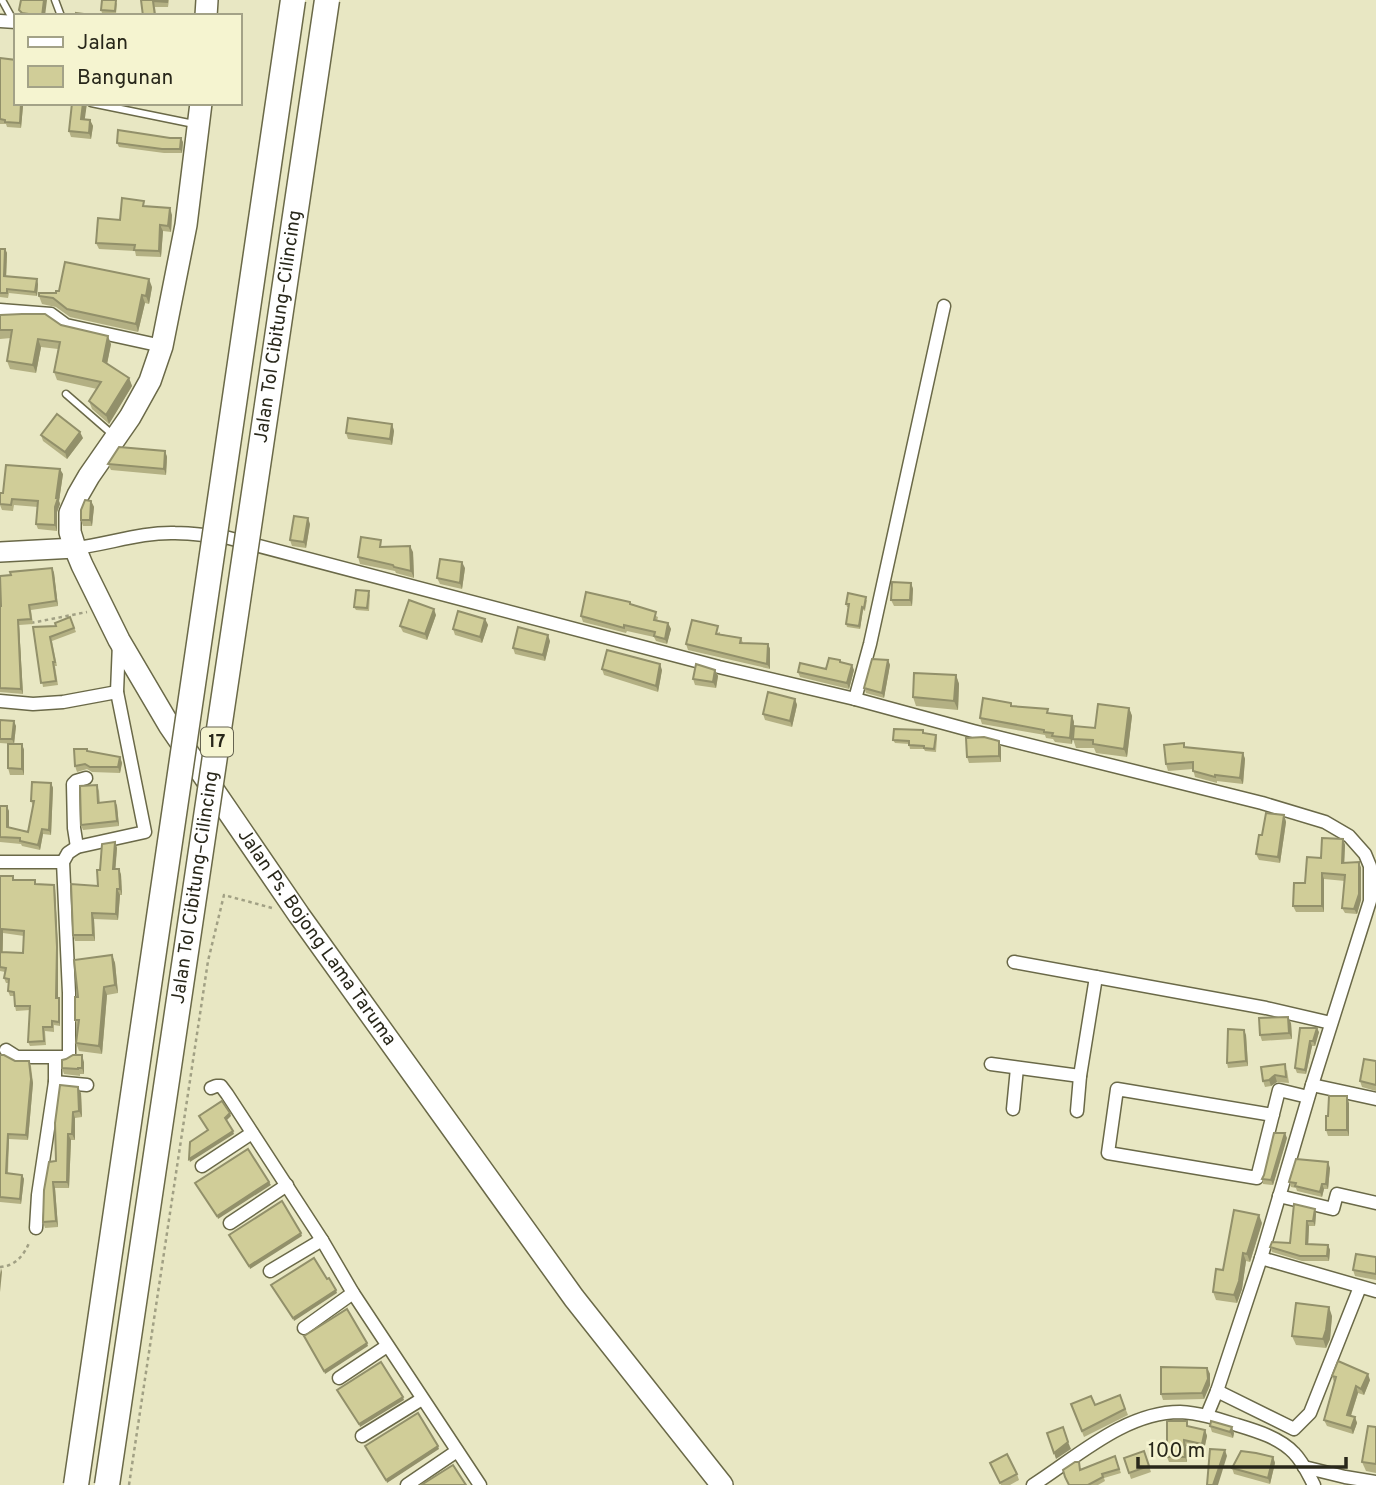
<svg xmlns="http://www.w3.org/2000/svg" width="1376" height="1485" viewBox="0 0 1376 1485" font-family="Overpass,sans-serif">
  <style>
    .lines { fill: none; stroke-linecap: round; stroke-linejoin: round }
    .lane-casing { stroke: #6a6948; stroke-width: 9 }
    .street-casing { stroke: #6a6948; stroke-width: 15 }
    .secondary-casing { stroke: #6a6948; stroke-width: 22 }
    .primary-casing { stroke: #6a6948; stroke-width: 24 }
    .path { stroke: #a1a084; stroke-width: 2.5; stroke-dasharray: 3.5 3.5; stroke-linecap: butt }
    .lane { stroke: #fff; stroke-width: 6 }
    .street { stroke: #fff; stroke-width: 12 }
    .secondary { stroke: #fff; stroke-width: 19 }
    .primary { stroke: #fff; stroke-width: 21 }
    .highway-bridge-casing { stroke: #6a6948; stroke-width: 27; stroke-linecap: butt }
    .highway-bridge { stroke: #fff; stroke-width: 24 }
    .wall { fill: #b3b083; fill-rule: evenodd }
    .shaded-wall { fill: #92906a }
    .building { fill: #d0cd98; stroke: #92906a; stroke-width: 2; fill-rule: evenodd }
    .labels { text-anchor: middle; dominant-baseline: central; stroke-width: 5; stroke-linejoin: round; paint-order: stroke }
    .shield { fill: #f5f4d0; stroke: #666451; stroke-width: 2 }
    .shield-label { font-size: 18px; font-weight: bold; fill: #28271a }
    .street-label { font-size: 19px; fill: #28271a; stroke: #f5f4d0 }
  </style>
  <rect width="100%" height="100%" fill="#e8e7c3"/>
  <g class="lines">
    <g class="lane-casing">
      <g id="lane">
        <path d="M2,0L13,20"/>
        <path d="M55,0L61,16"/>
        <path d="M91,103L194,124"/>
        <path d="M66,394L112,434"/>
      </g>
    </g>
    <g class="street-casing">
      <g id="street">
        <path d="M0,21L16,22"/>
        <path d="M0,310L51,314L66,325L162,346"/>
        <path d="M75,548C109,544 141,532 175,533C192,533 209,536 225,537L719,667L855,699L973,731L1262,803L1325,822L1349,836L1365,854L1370,866V901L1312,1085L1261,1258L1217,1391L1207,1415"/>
        <path d="M855,699L870,644L944,306"/>
        <path d="M0,701L33,704L63,702L117,692"/>
        <path d="M77,847L74,828L73,784L76,781L86,778"/>
        <path d="M0,862H63"/>
        <path d="M1014,962L1266,1008L1331,1023"/>
        <path d="M6,1050L17,1057H67L69,1055V993L63,862L68,853L77,847L145,832L117,692L119,643"/>
        <path d="M991,1064L1080,1076"/>
        <path d="M55,1082L87,1085"/>
        <path d="M1312,1085L1376,1099"/>
        <path d="M211,1088L216,1086H221L227,1094L322,1240L353,1293L480,1485"/>
        <path d="M1013,1109L1017,1068"/>
        <path d="M1077,1111L1080,1076L1096,977"/>
        <path d="M1273,1115L1117,1089L1108,1153L1257,1178L1279,1090L1308,1097"/>
        <path d="M202,1166L252,1133"/>
        <path d="M1279,1196L1333,1209L1337,1194L1376,1203"/>
        <path d="M230,1223L287,1185"/>
        <path d="M36,1228L38,1195L55,1082V1058"/>
        <path d="M1261,1258L1376,1291"/>
        <path d="M270,1271L322,1240"/>
        <path d="M304,1328L353,1293"/>
        <path d="M339,1378L387,1346"/>
        <path d="M1217,1391L1294,1429L1310,1413L1360,1287"/>
        <path d="M362,1436L422,1399"/>
        <path d="M1304,1467L1345,1477L1376,1482"/>
        <path d="M407,1485L457,1451"/>
        <path d="M1033,1485C1077,1457 1125,1412 1180,1412C1200,1413 1218,1419 1237,1425C1257,1431 1280,1438 1294,1453C1303,1462 1308,1474 1314,1485"/>
      </g>
    </g>
    <g class="secondary-casing">
      <path id="secondary" d="M0,552L75,548"/>
    </g>
    <g class="primary-casing">
      <g id="primary">
        <path d="M206,16L207,0"/>
        <path id="s1" d="M201,103L186,225L162,346L150,381L130,417L89,476L78,495L70,513V532L75,548L82,565L119,640L169,725L299,915L574,1298L722,1485"/>
      </g>
    </g>
    <g class="path">
      <path d="M31,623L87,612"/>
      <path d="M0,1267C16,1266 24,1255 30,1241"/>
      <path d="M129,1485L208,961L224,895L272,908"/>
    </g>
    <use href="#lane" class="lane"/>
    <use href="#street" class="street"/>
    <use href="#secondary" class="secondary"/>
    <use href="#primary" class="primary"/>
    <g class="highway-bridge-casing">
      <g id="highway-bridge">
        <path d="M76,1485L293,0"/>
        <path id="s2" d="M107,1485L327,0"/>
      </g>
    </g>
    <use href="#highway-bridge" class="highway-bridge"/>
  </g>
  <g class="wall">
    <path d="M141,0H169L168,7H155L156,16H143Z"/>
    <path d="M117,3L116,14L102,13L101,10Z"/>
    <path d="M0,58L16,103H35V106H23L21,128L7,127L6,124H0Z"/>
    <path d="M63,103H87L84,119L90,120L93,126L91,139L71,137L69,131L72,106L64,105Z"/>
    <path d="M183,142L182,153H164L119,147L117,143Z"/>
    <path d="M146,206L172,215L171,232L163,231L161,257L136,256L135,251L99,249L96,243L120,220Z"/>
    <path d="M0,249H5L7,253L6,276L38,284L37,296L9,293L8,298L0,297Z"/>
    <path d="M152,287L149,304L145,303L138,332L70,317L56,307L42,304L39,296L56,293Z"/>
    <path d="M0,315L61,325L111,344L107,364L129,378L132,386L109,424L92,409L89,401L97,389L57,380L54,372L58,349L41,347L36,373L10,369L7,361L11,338L0,339Z"/>
    <path d="M392,424L394,431L392,445L348,439L346,433Z"/>
    <path d="M41,435L83,438L67,459L43,441Z"/>
    <path d="M165,451L167,457L166,475L111,470L108,464Z"/>
    <path d="M63,474L59,501L60,504L57,512V531L38,529L36,524L38,507L14,505L13,511L2,510L0,505V493H3Z"/>
    <path d="M91,501L94,507L92,526H83L81,520Z"/>
    <path d="M310,524L306,548L292,546L290,540Z"/>
    <path d="M383,547L413,552L414,578L396,573L395,571L360,564L358,557Z"/>
    <path d="M52,568L54,573L58,606L31,610L33,624L19,625L23,694L0,692V606Z"/>
    <path d="M465,568L462,589L440,584L437,578Z"/>
    <path d="M911,583L913,589L912,606H894L891,600Z"/>
    <path d="M370,594L369,611L356,610L354,607Z"/>
    <path d="M867,600L865,611L863,610L860,629L847,627L846,624L848,607H847L846,604Z"/>
    <path d="M630,602L631,604L658,617L657,621L668,623L671,629L667,644L656,641L654,637L627,631L626,633L583,622L581,616Z"/>
    <path d="M436,615L427,640L403,632L400,626Z"/>
    <path d="M70,617L76,632L52,641L57,666H55L58,685L43,687L33,627L56,626Z"/>
    <path d="M485,619L488,625L482,643L455,635L453,629Z"/>
    <path d="M720,632V634L741,638L743,643L768,644L770,649V669L688,650L686,644Z"/>
    <path d="M550,641L545,661L515,654L513,648Z"/>
    <path d="M888,660L890,665L884,698L866,693L864,688Z"/>
    <path d="M841,662L854,670L849,689L800,677L798,672L826,669Z"/>
    <path d="M602,669L662,670L658,692L604,675Z"/>
    <path d="M715,670L718,676L716,688L695,685L693,679Z"/>
    <path d="M956,675L959,684L958,710L916,706L913,697Z"/>
    <path d="M795,699L797,705L792,727L765,720L763,714Z"/>
    <path d="M1011,703L1012,706L1049,713L1072,716L1074,722L1072,744L1055,742L1053,739L1046,738L1045,735L982,724L980,718Z"/>
    <path d="M1129,708L1132,716L1127,757L1096,753L1094,748H1076L1073,739Z"/>
    <path d="M0,720L16,726L14,744L0,743Z"/>
    <path d="M936,735L937,738L936,752L925,751L924,749H910L909,744L895,743L893,740Z"/>
    <path d="M999,741L1001,747V762L969,763L967,757Z"/>
    <path d="M1184,743L1185,747L1243,753L1245,759L1243,784L1217,781V783L1195,777L1193,769L1168,771L1166,764Z"/>
    <path d="M22,744L24,750V775H10L8,768Z"/>
    <path d="M87,751L120,757L122,763L120,773L92,772L87,769L77,772L75,766Z"/>
    <path d="M51,783L53,788L51,835L43,834L40,850L22,846L21,844L0,842V806L9,811V828L28,832L33,806L31,801Z"/>
    <path d="M97,785L99,791L100,803L115,801L117,806L119,826L83,830L81,825Z"/>
    <path d="M1284,815L1286,822L1280,863L1259,860L1256,854L1262,835Z"/>
    <path d="M1343,839L1345,845L1344,863L1359,862L1361,868V900L1357,914L1345,913L1342,908L1345,881L1324,879V912H1296L1293,906L1305,883L1321,858Z"/>
    <path d="M115,842L117,848L115,869H119L121,875L122,895H120L118,920L94,919L95,941H75L73,935L98,886L100,870Z"/>
    <path d="M0,876L15,880L36,884L54,885L55,889L58,951V998L60,1002V1026L54,1025V1032L45,1031L46,1045L30,1046L28,1042L30,1010L16,1011L15,1006L14,996H10L8,991L9,983H6L4,978L5,972L0,971ZM3,933L24,936L23,953L3,952Z"/>
    <path d="M112,955L115,963L118,993L107,995L102,1054L79,1051L76,1043L78,1028L75,1020L78,997Z"/>
    <path d="M1291,1023L1292,1039L1262,1041L1260,1035Z"/>
    <path d="M1300,1028L1319,1032L1315,1046H1312L1306,1074L1297,1073L1295,1068Z"/>
    <path d="M1246,1035L1248,1066L1228,1068L1227,1063Z"/>
    <path d="M0,1055L15,1061H29L31,1066L33,1083L28,1140L9,1139L8,1173L22,1175L24,1179L21,1204L0,1202Z"/>
    <path d="M1376,1061V1091L1362,1087L1360,1081Z"/>
    <path d="M84,1062V1074H80V1076L64,1074L62,1068Z"/>
    <path d="M1287,1070L1289,1083L1277,1082L1271,1086L1265,1087L1263,1081Z"/>
    <path d="M81,1093L82,1117L75,1118V1140H71L69,1188H55L58,1227L45,1228L43,1222L56,1161L55,1123Z"/>
    <path d="M1349,1103V1136H1328L1326,1130L1328,1116Z"/>
    <path d="M1287,1138L1273,1185L1263,1184L1262,1179Z"/>
    <path d="M1330,1168L1328,1189H1324L1322,1197L1297,1191L1296,1188L1291,1187L1289,1182Z"/>
    <path d="M1294,1204L1316,1214L1315,1226H1309L1308,1244L1328,1245L1330,1250L1329,1261H1302L1272,1252L1270,1247L1290,1243Z"/>
    <path d="M1262,1223L1250,1262L1246,1261L1242,1289L1237,1303L1216,1300L1213,1292L1223,1270Z"/>
    <path d="M1376,1257V1280L1355,1276L1353,1270Z"/>
    <path d="M1332,1316L1330,1339L1326,1348L1296,1345L1292,1336Z"/>
    <path d="M1207,1368L1210,1374V1385L1204,1399L1163,1400L1161,1394Z"/>
    <path d="M1332,1376L1370,1380L1364,1395L1358,1393L1351,1416L1355,1417L1357,1423L1353,1434L1327,1426L1324,1420L1334,1382Z"/>
    <path d="M1120,1395L1128,1415L1084,1437L1071,1404L1095,1405Z"/>
    <path d="M1187,1421L1188,1426L1205,1430L1207,1436L1204,1450L1186,1446L1187,1462H1169L1167,1457Z"/>
    <path d="M1210,1426L1234,1433L1233,1438L1212,1432Z"/>
    <path d="M1376,1427V1473L1366,1471L1362,1462Z"/>
    <path d="M1144,1451L1151,1472L1131,1479L1124,1458Z"/>
    <path d="M1115,1456L1121,1473L1104,1478L1105,1481L1098,1485H1068L1081,1469Z"/>
    <path d="M1273,1457L1275,1463L1270,1484L1234,1474L1232,1468Z"/>
    <path d="M990,1463L1017,1474L1019,1480L1010,1485H1001Z"/>
  </g>
  <g class="shaded-wall">
    <path d="M44,0H47L45,16H42Z"/>
    <path d="M21,103L23,106L21,128L20,123Z"/>
    <path d="M83,103H87L84,125L81,119Z"/>
    <path d="M90,120L93,126L91,139L89,133Z"/>
    <path d="M181,138L183,142L182,153L180,149Z"/>
    <path d="M170,208L172,215L171,232L168,226Z"/>
    <path d="M160,225L163,231L161,257L159,251Z"/>
    <path d="M5,249L7,253L6,280L4,276Z"/>
    <path d="M37,279L38,284L37,296L35,292Z"/>
    <path d="M149,279L152,287L149,304L146,296Z"/>
    <path d="M142,295L145,303L138,332L136,324Z"/>
    <path d="M108,336L111,344L106,369L103,361Z"/>
    <path d="M38,339L41,347L36,373L33,365Z"/>
    <path d="M129,378L132,386L109,424L106,415Z"/>
    <path d="M392,424L394,431L392,445L390,439Z"/>
    <path d="M80,432L83,438L67,459L65,452Z"/>
    <path d="M165,451L167,457L166,475L164,469Z"/>
    <path d="M60,469L63,474L59,501L60,504L57,512V531L55,525V507Z"/>
    <path d="M91,501L94,507L92,526L90,520Z"/>
    <path d="M308,518L310,524L306,548L304,542Z"/>
    <path d="M410,546L413,552L414,578L411,571Z"/>
    <path d="M462,562L465,568L462,589L460,583Z"/>
    <path d="M52,568L54,573L58,606L56,601Z"/>
    <path d="M911,583L913,589L912,606L910,600Z"/>
    <path d="M862,607L863,610L860,629L859,626Z"/>
    <path d="M434,609L436,615L427,640L425,634Z"/>
    <path d="M485,619L488,625L482,643L480,637Z"/>
    <path d="M18,620L19,625L23,694L21,689Z"/>
    <path d="M668,623L671,629L667,644L665,639Z"/>
    <path d="M548,635L550,641L545,661L543,655Z"/>
    <path d="M768,644L770,649V669L767,664Z"/>
    <path d="M888,660L890,665L884,698L882,693Z"/>
    <path d="M660,664L662,670L658,692L656,686Z"/>
    <path d="M852,665L854,670L849,689L847,683Z"/>
    <path d="M715,670L718,676L716,688L713,682Z"/>
    <path d="M956,675L959,684L958,710L954,701Z"/>
    <path d="M795,699L797,705L792,727L790,721Z"/>
    <path d="M1129,708L1132,716L1127,757L1124,749Z"/>
    <path d="M1072,716L1074,722L1072,744L1070,738Z"/>
    <path d="M14,721L16,726L14,744L12,739Z"/>
    <path d="M999,741L1001,747V762L999,756Z"/>
    <path d="M22,744L24,750V775L22,769Z"/>
    <path d="M1243,753L1245,759L1243,784L1240,778Z"/>
    <path d="M120,757L122,763L120,773L118,767Z"/>
    <path d="M51,783L53,788L51,835L49,830Z"/>
    <path d="M115,801L117,806L119,826L117,821Z"/>
    <path d="M7,806L9,811V832L7,827Z"/>
    <path d="M1284,815L1286,822L1280,863L1278,857Z"/>
    <path d="M42,829L43,834L40,850L38,845Z"/>
    <path d="M1343,839L1345,845L1344,868L1342,863Z"/>
    <path d="M115,842L117,848L115,875L113,869Z"/>
    <path d="M1359,862L1361,868V900L1357,914L1354,909Z"/>
    <path d="M119,869L121,875L122,895L120,889Z"/>
    <path d="M1322,873L1324,879V912L1322,906Z"/>
    <path d="M54,885L55,889L58,951V1002L56,998Z"/>
    <path d="M117,889L120,895L118,920L116,914Z"/>
    <path d="M92,913L94,919L95,941L93,935Z"/>
    <path d="M2,929L3,933L2,956L1,952Z"/>
    <path d="M112,955L115,963L118,993L115,985Z"/>
    <path d="M104,987L107,995L102,1054L99,1046Z"/>
    <path d="M59,998L60,1002V1026L59,1022Z"/>
    <path d="M1288,1017L1291,1023L1292,1039L1289,1033Z"/>
    <path d="M1317,1028L1319,1032L1315,1046L1313,1041Z"/>
    <path d="M1244,1030L1246,1035L1248,1066L1246,1061Z"/>
    <path d="M1310,1041L1312,1046L1306,1074L1305,1070Z"/>
    <path d="M82,1055L84,1062V1074L82,1068Z"/>
    <path d="M29,1061L33,1083L28,1140L26,1135Z"/>
    <path d="M1275,1075L1277,1082L1271,1086L1269,1080Z"/>
    <path d="M78,1087L81,1093L82,1117L79,1111Z"/>
    <path d="M1347,1096L1349,1103V1136L1347,1130Z"/>
    <path d="M73,1112L75,1118V1140L72,1134Z"/>
    <path d="M230,1113L231,1116L226,1121L225,1118Z"/>
    <path d="M233,1131L234,1134L190,1162L189,1159Z"/>
    <path d="M1285,1133L1287,1138L1273,1185L1271,1180Z"/>
    <path d="M8,1134L9,1139L7,1178L6,1173Z"/>
    <path d="M68,1134L71,1140L69,1188L67,1182Z"/>
    <path d="M1328,1162L1330,1168L1328,1189L1326,1184Z"/>
    <path d="M22,1175L24,1179L21,1204L20,1199Z"/>
    <path d="M53,1182L55,1188L58,1227L56,1221Z"/>
    <path d="M269,1182L271,1185L218,1219L217,1216Z"/>
    <path d="M1322,1184L1324,1189L1322,1197L1320,1192Z"/>
    <path d="M1315,1209L1316,1214L1315,1226L1313,1221Z"/>
    <path d="M1259,1215L1262,1223L1250,1262L1247,1254Z"/>
    <path d="M1307,1221L1309,1226L1308,1249L1306,1244Z"/>
    <path d="M301,1233L302,1236L250,1269L249,1266Z"/>
    <path d="M1328,1245L1330,1250L1329,1261L1327,1256Z"/>
    <path d="M1243,1253L1246,1261L1242,1289L1237,1303L1234,1295Z"/>
    <path d="M1,1268L2,1272L0,1292V1275Z"/>
    <path d="M336,1290L337,1293L294,1321L293,1318Z"/>
    <path d="M1329,1307L1332,1316L1330,1339L1326,1348L1323,1339Z"/>
    <path d="M367,1343L368,1346L325,1374L324,1371Z"/>
    <path d="M1207,1368L1210,1374V1385L1204,1399L1202,1393Z"/>
    <path d="M1368,1374L1370,1380L1364,1395L1361,1389Z"/>
    <path d="M1356,1386L1358,1393L1349,1421L1347,1415Z"/>
    <path d="M403,1397L404,1400L360,1427L359,1424Z"/>
    <path d="M1355,1417L1357,1423L1353,1434L1351,1428Z"/>
    <path d="M1232,1427L1234,1433L1233,1438L1230,1432Z"/>
    <path d="M1205,1430L1207,1436L1204,1450L1202,1444Z"/>
    <path d="M1184,1440L1186,1446L1187,1462L1185,1457Z"/>
    <path d="M1068,1442L1071,1449L1056,1459L1054,1453Z"/>
    <path d="M438,1446L439,1449L387,1483L386,1480Z"/>
    <path d="M1225,1450L1227,1456L1218,1485H1213Z"/>
    <path d="M1273,1457L1275,1463L1270,1484L1268,1478Z"/>
  </g>
  <g class="building">
    <path d="M21,0H44L42,16L22,13L19,10Z"/>
    <path d="M102,0H116L115,11L101,10Z"/>
    <path d="M141,0H167V2L153,1L155,16H143Z"/>
    <path d="M76,13L91,15V16H76Z"/>
    <path d="M0,58L16,60V103H21L20,123L5,122V120L0,119Z"/>
    <path d="M72,103H83L81,119L90,120L89,133L69,131Z"/>
    <path d="M118,130L170,138H181L180,149H162L117,143Z"/>
    <path d="M122,198L144,201L143,206L170,208L168,226L160,225L159,251L134,250L135,245L96,243L98,218L120,220Z"/>
    <path d="M0,249H5L4,276L37,279L35,292L7,289V293H0Z"/>
    <path d="M65,262L149,279L146,296L142,295L136,324L67,309L53,298L39,296V293H56V291H59Z"/>
    <path d="M22,314H45L61,325L108,336L103,361L129,378L106,415L89,401L101,382L54,372L60,342L38,339L33,365L7,361L12,330H0V315Z"/>
    <path d="M57,414L80,432L65,452L41,435Z"/>
    <path d="M348,418L392,424L390,439L346,433Z"/>
    <path d="M119,447L165,451L164,469L108,464Z"/>
    <path d="M6,465L60,469L56,498H58L55,507V525L36,524L38,501L12,499L11,505L0,504V493H3Z"/>
    <path d="M85,500L91,501L90,520H81V510Z"/>
    <path d="M294,516L308,518L304,542L290,540Z"/>
    <path d="M361,537L381,540L380,547L410,546L411,571L394,567L393,565L358,557Z"/>
    <path d="M440,559L462,562L460,583L437,578Z"/>
    <path d="M52,568L56,601L29,605L31,619L18,620L21,689L0,688V606H1L0,576L11,575L10,572Z"/>
    <path d="M892,582L911,583L910,600H891Z"/>
    <path d="M356,590L369,591L367,608L354,607Z"/>
    <path d="M586,592L630,602V604L656,612L654,620L668,623L665,639L654,636L655,632L624,625V628L581,616Z"/>
    <path d="M848,593L866,597L864,608L862,607L859,626L846,624L849,604H846Z"/>
    <path d="M409,600L434,609L425,634L400,626Z"/>
    <path d="M458,611L485,619L480,637L453,629Z"/>
    <path d="M70,617L74,628L50,637L55,662H53L56,681L41,683L33,627L56,626L55,623Z"/>
    <path d="M692,620L718,626L716,634L741,638L740,643L768,644L767,664L686,644Z"/>
    <path d="M518,627L548,635L543,655L513,648Z"/>
    <path d="M607,650L660,664L656,686L602,669Z"/>
    <path d="M829,658L840,660V662L852,665L847,683L798,672L800,663L826,669Z"/>
    <path d="M872,659L888,660L882,693L864,688Z"/>
    <path d="M696,664L715,670L713,682L693,679Z"/>
    <path d="M914,673L956,675L954,701L913,697Z"/>
    <path d="M768,692L795,699L790,721L763,714Z"/>
    <path d="M983,698L1011,703V706L1048,709L1047,713L1072,716L1070,738L1052,736L1053,733L1044,732V730L980,718Z"/>
    <path d="M1098,704L1129,708L1124,749L1093,744V740L1073,739L1074,726L1095,728Z"/>
    <path d="M0,720L14,721L12,739H0Z"/>
    <path d="M894,729L923,730V733L936,735L934,749L924,748V746L909,745V741L893,740Z"/>
    <path d="M984,737L999,741V756L967,757L966,738Z"/>
    <path d="M1184,743V747L1243,753L1240,778L1215,775V777L1193,771V762L1166,764L1164,745Z"/>
    <path d="M8,744H22V769L8,768Z"/>
    <path d="M74,749H87V751L120,757L118,767H90L85,764L75,766Z"/>
    <path d="M32,782L51,783L49,830L42,829L38,845L20,841V838L0,837V806H7V827L28,832L34,801H31Z"/>
    <path d="M97,785L98,803L115,801L117,821L81,825L80,786Z"/>
    <path d="M1266,813L1284,815L1278,857L1256,854L1259,835H1262Z"/>
    <path d="M1322,838L1343,839L1342,863L1359,862V894L1354,909L1342,908L1345,875L1322,873V906H1293L1294,883H1305L1307,857L1321,858Z"/>
    <path d="M115,842L113,869H119L120,889H117L116,914L92,913L93,935H73L71,884L98,886L97,870H100L102,844Z"/>
    <path d="M0,876H13V880H35V884L54,885L57,947L56,998H59V1022L52,1021V1027H43L44,1041L28,1042L30,1006H15L14,992L8,991L9,979L4,978L6,968L0,967ZM2,929L24,931L23,953L1,952Z"/>
    <path d="M112,955L115,985L104,987L99,1046L76,1043L79,1020H75V997H78L74,960Z"/>
    <path d="M1288,1017L1289,1033L1260,1035L1259,1018Z"/>
    <path d="M1300,1028H1317L1313,1041H1310L1305,1070L1295,1068Z"/>
    <path d="M1228,1029L1244,1030L1246,1061L1227,1063Z"/>
    <path d="M0,1055H4L15,1061H29L31,1079L26,1135L8,1134L6,1173L22,1175L20,1199L0,1197Z"/>
    <path d="M73,1055H82V1068H78V1069L62,1068V1060L66,1059Z"/>
    <path d="M1364,1059L1376,1061V1085L1360,1081Z"/>
    <path d="M1285,1064L1286,1077L1275,1075L1269,1080L1263,1081L1261,1067Z"/>
    <path d="M60,1085L78,1087L79,1111L73,1112L72,1134H68L67,1182H53L56,1221L43,1222L44,1190L49,1162L56,1161L55,1123Z"/>
    <path d="M1329,1096H1347V1130H1326V1116H1328Z"/>
    <path d="M222,1101L230,1113L225,1118L233,1131L189,1159L190,1142L208,1130L199,1116Z"/>
    <path d="M1274,1133H1285L1271,1180L1262,1179L1264,1175Z"/>
    <path d="M248,1149L269,1182L217,1216L195,1183Z"/>
    <path d="M1296,1159L1328,1162L1326,1184H1322L1320,1192L1295,1186L1296,1183L1289,1182Z"/>
    <path d="M282,1201L301,1233L249,1266L229,1235Z"/>
    <path d="M1294,1204L1315,1209L1313,1221H1307L1306,1244L1328,1245L1327,1256H1300L1270,1247L1272,1242L1290,1243Z"/>
    <path d="M1234,1210L1259,1215L1247,1254L1243,1253L1239,1281L1234,1295L1213,1292L1216,1269L1223,1270Z"/>
    <path d="M1356,1254L1376,1257V1274L1353,1270Z"/>
    <path d="M314,1258L327,1279L329,1278L336,1290L293,1318L271,1285Z"/>
    <path d="M1296,1303L1329,1307L1326,1330L1323,1339L1292,1336Z"/>
    <path d="M347,1309L367,1343L324,1371L304,1336Z"/>
    <path d="M1338,1361L1368,1374L1361,1389L1356,1386L1347,1415L1355,1417L1351,1428L1324,1420L1336,1377L1332,1376Z"/>
    <path d="M381,1362L403,1397L359,1424L337,1390Z"/>
    <path d="M1161,1367L1207,1368L1208,1379L1202,1393L1161,1394Z"/>
    <path d="M1120,1395L1125,1409L1082,1431L1071,1404L1091,1396L1095,1405Z"/>
    <path d="M418,1413L438,1446L386,1480L365,1446Z"/>
    <path d="M1167,1421H1187V1426L1205,1430L1202,1444L1184,1440L1185,1457H1167Z"/>
    <path d="M1211,1421L1232,1427L1230,1432L1210,1426Z"/>
    <path d="M1368,1426L1376,1427V1464L1362,1462Z"/>
    <path d="M1063,1427L1068,1442L1054,1453L1047,1433Z"/>
    <path d="M1210,1449L1225,1450L1213,1485H1207Z"/>
    <path d="M1144,1451L1149,1466L1129,1473L1124,1458Z"/>
    <path d="M1241,1451L1256,1453L1273,1457L1268,1478L1232,1468Z"/>
    <path d="M1007,1454L1017,1474L1000,1483L990,1463Z"/>
    <path d="M1115,1456L1119,1469L1102,1474L1103,1477L1088,1485H1069L1065,1477L1063,1470L1075,1462H1079L1080,1470Z"/>
    <path d="M453,1465L466,1485H421Z"/>
  </g>
  <g class="labels">
    <rect class="shield" x="201" y="727.5" width="32" height="29" rx="5"/>
    <g class="shield-label">
      <text x="217" y="742">17</text>
    </g>
    <g class="street-label">
      <text stroke="none"><textPath href="#s2" startOffset="1171">Jalan Tol Cibitung–Cilincing</textPath></text>
      <text stroke="none"><textPath href="#s2" startOffset="604">Jalan Tol Cibitung–Cilincing</textPath></text>
      <text stroke="none"><textPath href="#s1" startOffset="933">Jalan Ps. Bojong Lama Taruma</textPath></text>
    </g>
  </g>
  <rect x="14" y="14" width="228" height="91" fill="#f5f4d0" stroke="#a3a287" stroke-width="2"/>
  <rect x="28" y="37" width="35" height="10" fill="#ffffff" stroke="#a3a287" stroke-width="2"/>
  <text x="77" y="49" font-size="21" fill="#28271a">Jalan</text>
  <rect x="28" y="66" width="35" height="21" fill="#d0cd98" stroke="#a3a287" stroke-width="2"/>
  <text x="77" y="84" font-size="21" fill="#28271a">Bangunan</text>
  <path d="M1138 1457v10h208v-10" fill="none" stroke="#28271a" stroke-width="3.5"/>
  <text x="1148" y="1457" font-size="21" fill="#28271a" stroke="#f5f4d0" stroke-width="5" paint-order="stroke">100 m</text>
</svg>
